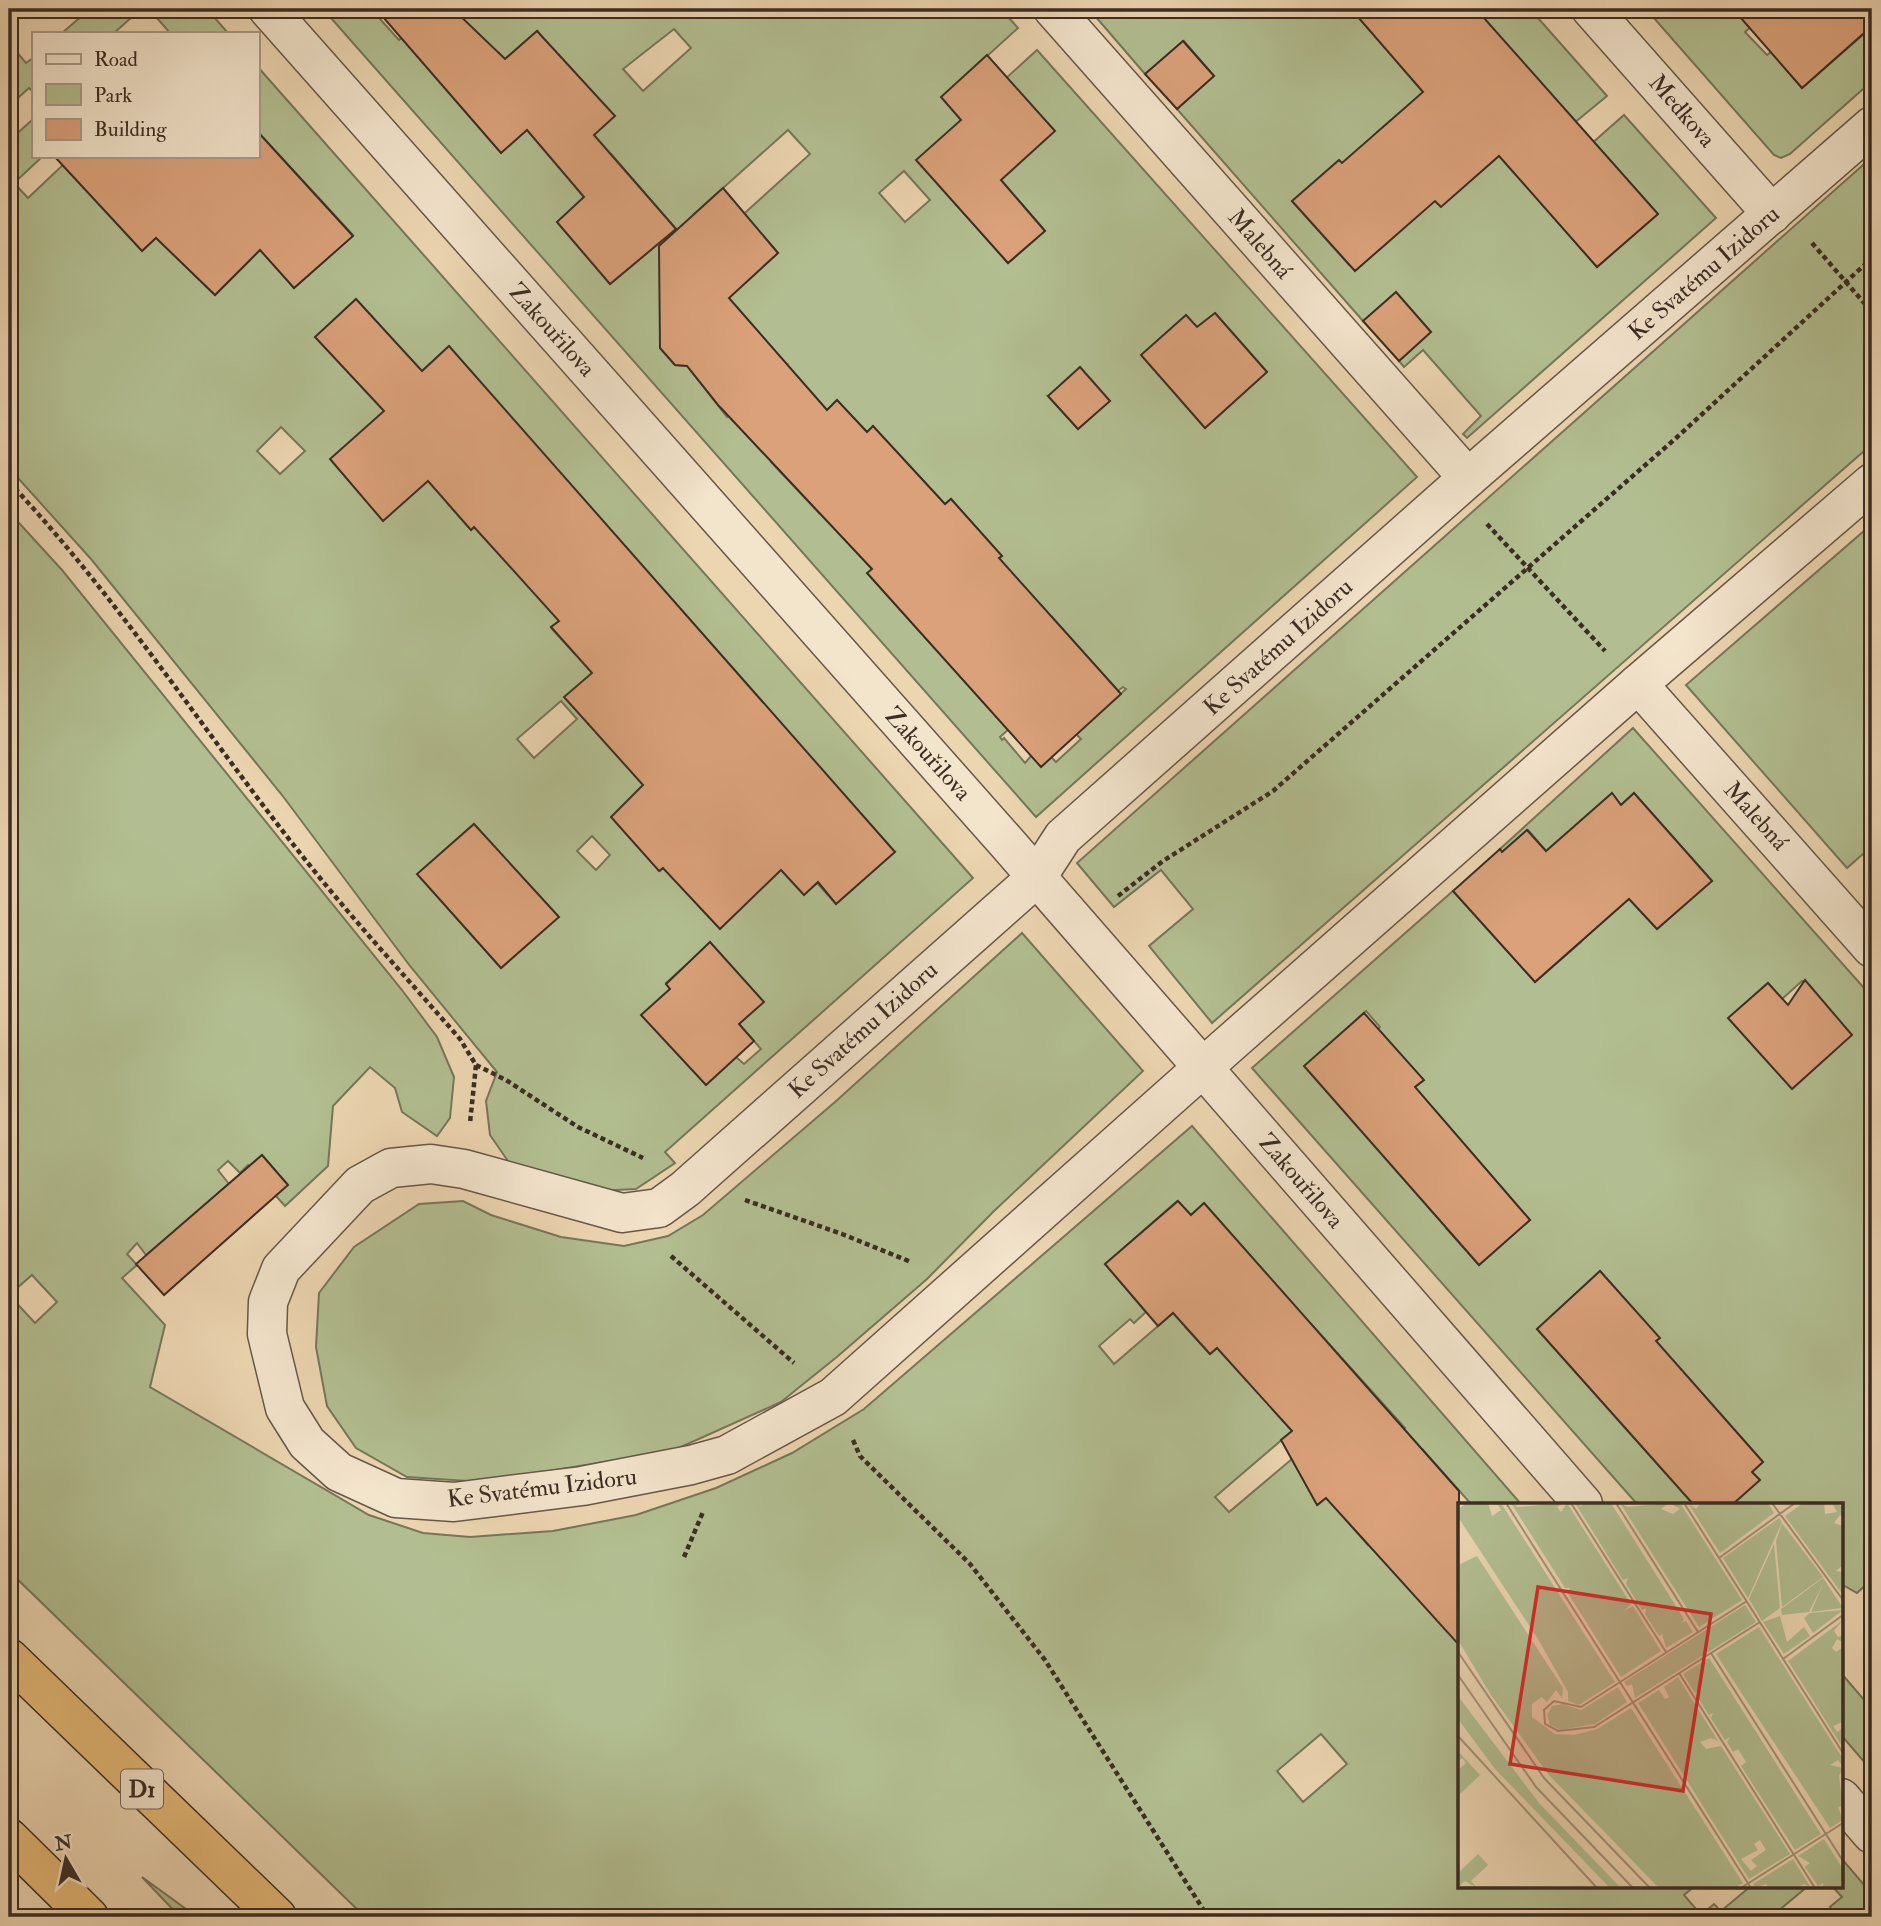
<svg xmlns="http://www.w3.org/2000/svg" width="1881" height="1926" viewBox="0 0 1881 1926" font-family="'IM FELL Double Pica',serif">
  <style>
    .green { fill: #b2be91; stroke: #76765a; stroke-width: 2; fill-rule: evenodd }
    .building { fill: #daa17a; stroke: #3a2d24; stroke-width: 2 }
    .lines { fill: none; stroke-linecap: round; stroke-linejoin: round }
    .minor-casing { stroke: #665747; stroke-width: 41 }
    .trunk-casing { stroke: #3a2d24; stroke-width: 41 }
    .path { stroke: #3a2d24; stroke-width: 4.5; stroke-dasharray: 5 3.5; stroke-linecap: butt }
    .minor { stroke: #f3e4cc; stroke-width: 38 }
    .trunk { stroke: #e6ba78; stroke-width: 38 }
    .labels { text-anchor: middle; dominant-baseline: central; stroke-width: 5; stroke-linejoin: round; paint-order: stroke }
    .shield { fill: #f3e4cc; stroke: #726456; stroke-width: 2 }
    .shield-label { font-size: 23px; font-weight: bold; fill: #3a2d24 }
    .street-label { font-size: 24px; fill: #3a2d24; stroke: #f3e4cc }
    .inset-road { fill: none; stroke: #a59279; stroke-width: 2 }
    .view { fill: #d62828; fill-opacity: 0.15; stroke: #d62828; stroke-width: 3.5 }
    .inset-edge { fill: none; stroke: #3a2d24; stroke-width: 3.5 }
  </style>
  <rect width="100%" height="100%" fill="#ecd5b1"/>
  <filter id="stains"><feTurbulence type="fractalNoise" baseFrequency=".00286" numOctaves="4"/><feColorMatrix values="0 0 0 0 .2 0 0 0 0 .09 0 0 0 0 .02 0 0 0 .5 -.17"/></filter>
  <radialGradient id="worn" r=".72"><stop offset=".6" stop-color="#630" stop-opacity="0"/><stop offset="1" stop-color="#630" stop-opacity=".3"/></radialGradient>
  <g class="green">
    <path d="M90,9H141L114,33H62Z"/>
    <path d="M149,9H207L228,33H170Z"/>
    <path d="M323,9H371L399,40L434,9H1001L1018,28L942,97L961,119L1037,50L1417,477L1036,817ZM674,29L691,48L643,91L623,69ZM537,32L501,152L500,54L505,59ZM788,130L810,154L717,238L694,214ZM611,154L676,229L610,284L557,222L584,197L574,185ZM904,171L930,200L905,222L879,193ZM1001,180L1045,231L1008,263L943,190ZM747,217L778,253L746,282ZM1215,313L1267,372L1205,428L1142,354L1186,316L1197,327ZM660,336L787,364L727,417L687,366L675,365L660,348ZM1048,396L1109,401L1078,429ZM837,401L867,432L819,513L771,462ZM951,499L1002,556L991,565L929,642L868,573ZM1052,617L1118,691L1123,687L1126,689L1081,729L1074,732L1081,739L1056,762L1051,757L1031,756L1025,763L1004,738L1002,740L1000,737L1009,729Z"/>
    <path d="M1089,9H1351L1375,36L1407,9H1436L1440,12L1444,9H1530L1607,96L1573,124L1590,145L1624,115L1716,218L1467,438L1463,434L1481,416L1423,350L1404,367L1399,361L1431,332L1396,293L1363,321L1177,109L1214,76L1184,41L1145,74ZM1403,110L1441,207L1377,132ZM1339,160L1395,224L1398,233L1379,250L1374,245L1349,265L1292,201ZM1540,202L1657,215L1597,267Z"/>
    <path d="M1646,9H1725L1731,15L1739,9H1771L1745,32L1767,55L1771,52L1802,88L1872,27V81L1790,154L1781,158L1774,155Z"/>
    <path d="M9,43L26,63L33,58V92L29,88L9,106Z"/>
    <path d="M257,66L973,878L665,1152L675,1163L636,1189L594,1191L510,1164L490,1135L486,1101L497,1072L410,966L282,795L91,559L9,468V141L33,119V156H43L14,183L28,198L65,163L59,156H154L162,164L172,156H227L204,176L248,223L294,288L353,235L257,131ZM173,254L249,261L215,295ZM449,347L550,462L471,530L448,504L391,399ZM281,427L305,451L280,474L257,451ZM565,615L575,654L551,628ZM561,701L577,719L534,758L517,739ZM617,823L709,828L660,871ZM474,824L558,917L501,968L418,874ZM592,836L610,855L596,870L577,851ZM894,852L836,904L817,883L804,894L798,860ZM685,966L763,1002L739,1024L761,1049L744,1064L736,1057L706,1084L642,1015L670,989L666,983Z"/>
    <path d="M1872,157V444L1212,1023L1149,946L1193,909L1161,870L1114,907L1077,863Z"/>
    <path d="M9,512L62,570L402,990L437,1037L454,1077L450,1118L437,1136L402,1112L395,1088L370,1067L333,1106L328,1166L285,1206L248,1165L240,1173L228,1161L218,1170L229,1184L146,1255L137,1243L127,1254L137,1265L122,1278L165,1325L150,1387L369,1515L423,1533L470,1537L553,1531L636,1515L716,1488L792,1453L864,1409L1192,1126L1521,1504H1471L1423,1450L1345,1519L1368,1545L1384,1532L1435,1617L1459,1595V1886H1695L1684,1895L1701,1915L1714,1904L1721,1911L1751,1886H1808L1771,1917H365L9,1571ZM1177,1201L1191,1215L1205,1204L1293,1304L1223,1343L1210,1354L1185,1327L1187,1301L1114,1364L1099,1346L1130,1319L1134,1323L1146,1312L1105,1264ZM32,1275L57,1302L35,1323L9,1295ZM1312,1325L1405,1428L1318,1505L1292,1459L1229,1512L1215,1497L1306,1419L1246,1380ZM1321,1734L1347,1764L1303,1802L1277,1771Z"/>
    <path d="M1872,524V846L1847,868L1686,685Z"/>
    <path d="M1633,728L1872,997V1579L1857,1593L1841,1584V1504H1733L1759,1480L1752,1472L1763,1462L1656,1341L1659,1338L1600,1271L1537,1329L1693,1504H1637L1252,1068L1453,891L1535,982L1581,942L1590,902L1528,830L1502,852L1500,849ZM1612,793L1621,805L1634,793L1712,881L1657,929L1578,842ZM1802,981L1804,982L1760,1053L1729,1018L1768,983L1782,999ZM1366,1011L1380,1027L1378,1029L1423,1080L1413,1089L1305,1066ZM1496,1183L1530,1220L1479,1265L1446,1228Z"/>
    <path d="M1022,933L1143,1071L993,1212L927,1279L838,1356L781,1402L672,1451L543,1472L468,1481L407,1477L356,1448L327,1406L316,1347L319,1293L354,1247L419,1204L463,1201L491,1215L561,1237L624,1246L668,1236L703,1215L835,1102Z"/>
    <path d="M1841,1673L1872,1709V1771L1841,1735Z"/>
    <path d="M1841,1858L1872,1894V1917H1838L1830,1907L1842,1897L1832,1886H1841Z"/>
    <path d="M142,1877L197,1917H180Z"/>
  </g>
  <g class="building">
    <path d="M376,9H453L505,59L537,31L615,116L594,135L676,229L610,284L557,222L584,197L527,130L501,153Z"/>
    <path d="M1351,9H1476L1658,214L1597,267L1499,156L1441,207L1435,201L1355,271L1292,201L1339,160L1342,163L1423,92Z"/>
    <path d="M1733,9H1872V26L1802,88Z"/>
    <path d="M1183,41L1214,76L1177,109L1145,74Z"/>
    <path d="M987,55L1055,131L1001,180L1045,231L1008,263L916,160L961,120L941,97Z"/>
    <path d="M257,131L353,236L294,288L260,250L215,295L156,238L142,251L54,156H257Z"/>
    <path d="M723,188L778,253L729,298L827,410L837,400L867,432L873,426L945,504L951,499L1002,556L999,558L1121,694L1041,767L867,573L872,569L719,406L687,366L675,365L660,348L659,246Z"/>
    <path d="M1396,292L1431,332L1399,361L1363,321Z"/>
    <path d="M356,299L422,371L449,346L895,852L836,904L818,882L804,895L781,870L720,929L663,868L659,871L611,817L643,785L564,697L592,673L551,627L559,621L474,527L471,530L428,481L383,521L330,459L384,411L315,337Z"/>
    <path d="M1215,313L1267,372L1205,428L1141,355L1186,315L1197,327Z"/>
    <path d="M1080,367L1110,401L1078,429L1048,396Z"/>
    <path d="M1612,793L1621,805L1634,793L1712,881L1657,929L1629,899L1535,982L1453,891L1500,849L1502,852L1527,830L1546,851Z"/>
    <path d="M474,824L559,917L501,968L417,874Z"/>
    <path d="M710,942L764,1002L739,1024L754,1041L706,1085L641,1015L670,989L666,984Z"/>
    <path d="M1805,980L1852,1035L1792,1089L1728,1018L1768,983L1788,1005Z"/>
    <path d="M1364,1013L1424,1080L1415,1087L1530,1220L1479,1265L1304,1066Z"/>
    <path d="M262,1155L288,1185L164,1295L136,1264Z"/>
    <path d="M1178,1201L1191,1215L1204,1203L1459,1491V1645L1326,1498L1317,1505L1281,1440L1292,1431L1217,1348L1210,1354L1173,1313L1158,1326L1105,1264Z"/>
    <path d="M1600,1271L1660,1338L1656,1341L1763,1462L1752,1472L1760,1480L1733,1504H1693L1537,1329Z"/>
  </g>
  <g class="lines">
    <g class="minor-casing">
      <g id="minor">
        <path d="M268,9L1008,844L1583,1504"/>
        <path d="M1053,9L1468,478"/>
        <path d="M1591,9L1772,214"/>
        <path d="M1872,126L1468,478L1063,837L1037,877L685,1189L659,1208L622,1213L464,1169L431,1164L391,1168L360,1185L281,1269L268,1302L267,1334L285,1408L307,1443L339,1472L396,1498L454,1502L582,1486L691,1465L727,1455L833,1397L1226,1047L1638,684L1872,483"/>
        <path d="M1638,684L1872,948"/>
        <path d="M1841,1798L1872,1834"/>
      </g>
    </g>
    <g class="trunk-casing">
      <g id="trunk">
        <path d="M9,1658L277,1917"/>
        <path d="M9,1838L89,1917"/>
      </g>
    </g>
    <g class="path">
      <path d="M1812,243L1872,312"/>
      <path d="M9,482C124,604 214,748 320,878C365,933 413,985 460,1039L476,1065L470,1123"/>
      <path d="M1487,524L1605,651"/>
      <path d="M1118,896L1163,861L1273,791L1675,439L1872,258"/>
      <path d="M476,1065L506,1080L578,1127L643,1158"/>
      <path d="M745,1200L842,1234L911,1262"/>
      <path d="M671,1256L794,1363"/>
      <path d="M853,1440L860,1456L970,1564L1045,1660L1208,1917"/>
      <path d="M684,1557L703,1512"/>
    </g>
    <use href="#minor" class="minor"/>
    <use href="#trunk" class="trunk"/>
  </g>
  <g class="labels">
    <rect class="shield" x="121" y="1769.5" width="42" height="39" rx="5"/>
    <g class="shield-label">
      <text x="142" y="1789">D1</text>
    </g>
    <g class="street-label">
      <text transform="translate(1682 111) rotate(49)">Medkova</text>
      <text transform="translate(1260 244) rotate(49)">Malebná</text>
      <text transform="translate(1704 273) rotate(-41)">Ke Svatému Izidoru</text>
      <text transform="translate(552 330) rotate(48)">Zakouřilova</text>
      <text transform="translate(1278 647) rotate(-42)">Ke Svatému Izidoru</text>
      <text transform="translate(928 754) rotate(48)">Zakouřilova</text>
      <text transform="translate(1756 816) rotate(48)">Malebná</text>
      <text transform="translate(863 1030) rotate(-42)">Ke Svatému Izidoru</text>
      <text transform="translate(1301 1181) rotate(49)">Zakouřilova</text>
      <text transform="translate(542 1488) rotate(-7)">Ke Svatému Izidoru</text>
    </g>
  </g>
  <g transform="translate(1458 1503)">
    <rect width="385" height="385" fill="#ecd5b1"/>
    <path d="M9,0H30L34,13L43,7L39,0H43L157,179L121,202L110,198V189L80,136L0,14V6ZM53,0L60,4L105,0L99,4L103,9L109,0L173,101L166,108L175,103L203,148L163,174L109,89L112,85H107ZM117,0H124L120,5L127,0H153L226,116L224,120L228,118L235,129L208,145L204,131L201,133L187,111L188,105L184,107L168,81L170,75L165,77ZM162,0L170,4L211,0L203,6L215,11L222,6L212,0H222L284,97L241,124ZM230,0L238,6L243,0H310L316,10L262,50ZM345,0H366L367,11L379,9L374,0L385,3V15L382,12L376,20L385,23V62L378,68L385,69V92L327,13ZM321,15L324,19L290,95L265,55ZM324,20L365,74L324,104L318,38ZM316,41L322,105L304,118L291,96ZM19,53L105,185L104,195L98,187L89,199L84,194L74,201V214L97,231L116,232L139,226L173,205L285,380L277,385H201L91,272L33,192L0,137V62ZM365,75L385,105L353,109L366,79L351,109L324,112L323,106ZM287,102L298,119L177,195L174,181L169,183L166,179ZM385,107L355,130L346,115L352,110ZM322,113L329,139L346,124L352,133L326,151L305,119ZM385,117L376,128L380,134L385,132V140L379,136L374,145L378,149L385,144V219L375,223L379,229L385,225V245L330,158ZM301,124L385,256V263L380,257L372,262L385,265L381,273L385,303L380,304L385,317L372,325L258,151ZM251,155L363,331L337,347L283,263L288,259L280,246L275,249L269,239L272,234L267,237L253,215L255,210L251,212L240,195L241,188L237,190L225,171ZM220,174L260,238L253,235L242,239L248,246L263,243L332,351L291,376L180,200L201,187L207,196L211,194L206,184ZM302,337L308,347L293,357L299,363L293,368L283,356L300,347L296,341ZM160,184L169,199L137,221L102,227L92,222L89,212L94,203L105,201L123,207ZM0,193L81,300L163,385H152L37,266L0,216ZM0,248L22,272L0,293V267L8,260L4,255L0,258ZM366,336L385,366L383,385H366L365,380L360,383L347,364L352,360L340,353ZM20,351L30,362L13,378L19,385L7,378L0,384V370ZM335,356L353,385L346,381L339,385H311L308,381L297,385L295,381Z" fill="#b2be91" fill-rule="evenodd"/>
    <path class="inset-road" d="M48,0L293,385M113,0L208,149M158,0L240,129M226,0L385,250M314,0L385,97M261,55L337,0M289,98L123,204L96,198L86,207L87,221L100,228L136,224L302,119M0,149L86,275L192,385M253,150L385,358M325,156L385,112M221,170L357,385M0,172L78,284L175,385M0,233L139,385M283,385L385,320"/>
    <path class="view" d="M80,84L253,111L225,288L52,261Z"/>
    <rect width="385" height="385" class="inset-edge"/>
  </g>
  <rect width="1881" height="1926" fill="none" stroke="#ecd5b1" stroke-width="35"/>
  <rect x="10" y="10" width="1860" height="1905" fill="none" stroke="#3a2d24" stroke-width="3.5"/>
  <rect x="18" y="18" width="1846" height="1891" fill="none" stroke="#3a2d24" stroke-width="2"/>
  <rect x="32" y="32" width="228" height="126" fill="#f3e4cc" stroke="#a99b89" stroke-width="2"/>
  <rect x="46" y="54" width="35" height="10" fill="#f3e4cc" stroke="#a99b89" stroke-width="2"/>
  <text x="94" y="66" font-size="21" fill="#3a2d24">Road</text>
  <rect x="46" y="84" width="35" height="21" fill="#b2be91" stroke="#a99b89" stroke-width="2"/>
  <text x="94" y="102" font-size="21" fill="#3a2d24">Park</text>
  <rect x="46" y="119" width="35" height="21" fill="#daa17a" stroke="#a99b89" stroke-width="2"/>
  <text x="94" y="136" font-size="21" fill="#3a2d24">Building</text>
  <g transform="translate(66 1859) rotate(351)" stroke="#f3e4cc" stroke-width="5" paint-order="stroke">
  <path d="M0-5L12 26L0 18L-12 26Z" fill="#3a2d24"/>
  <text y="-10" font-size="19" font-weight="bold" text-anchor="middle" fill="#3a2d24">N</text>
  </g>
  <rect width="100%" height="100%" filter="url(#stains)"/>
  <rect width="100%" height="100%" fill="url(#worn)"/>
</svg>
